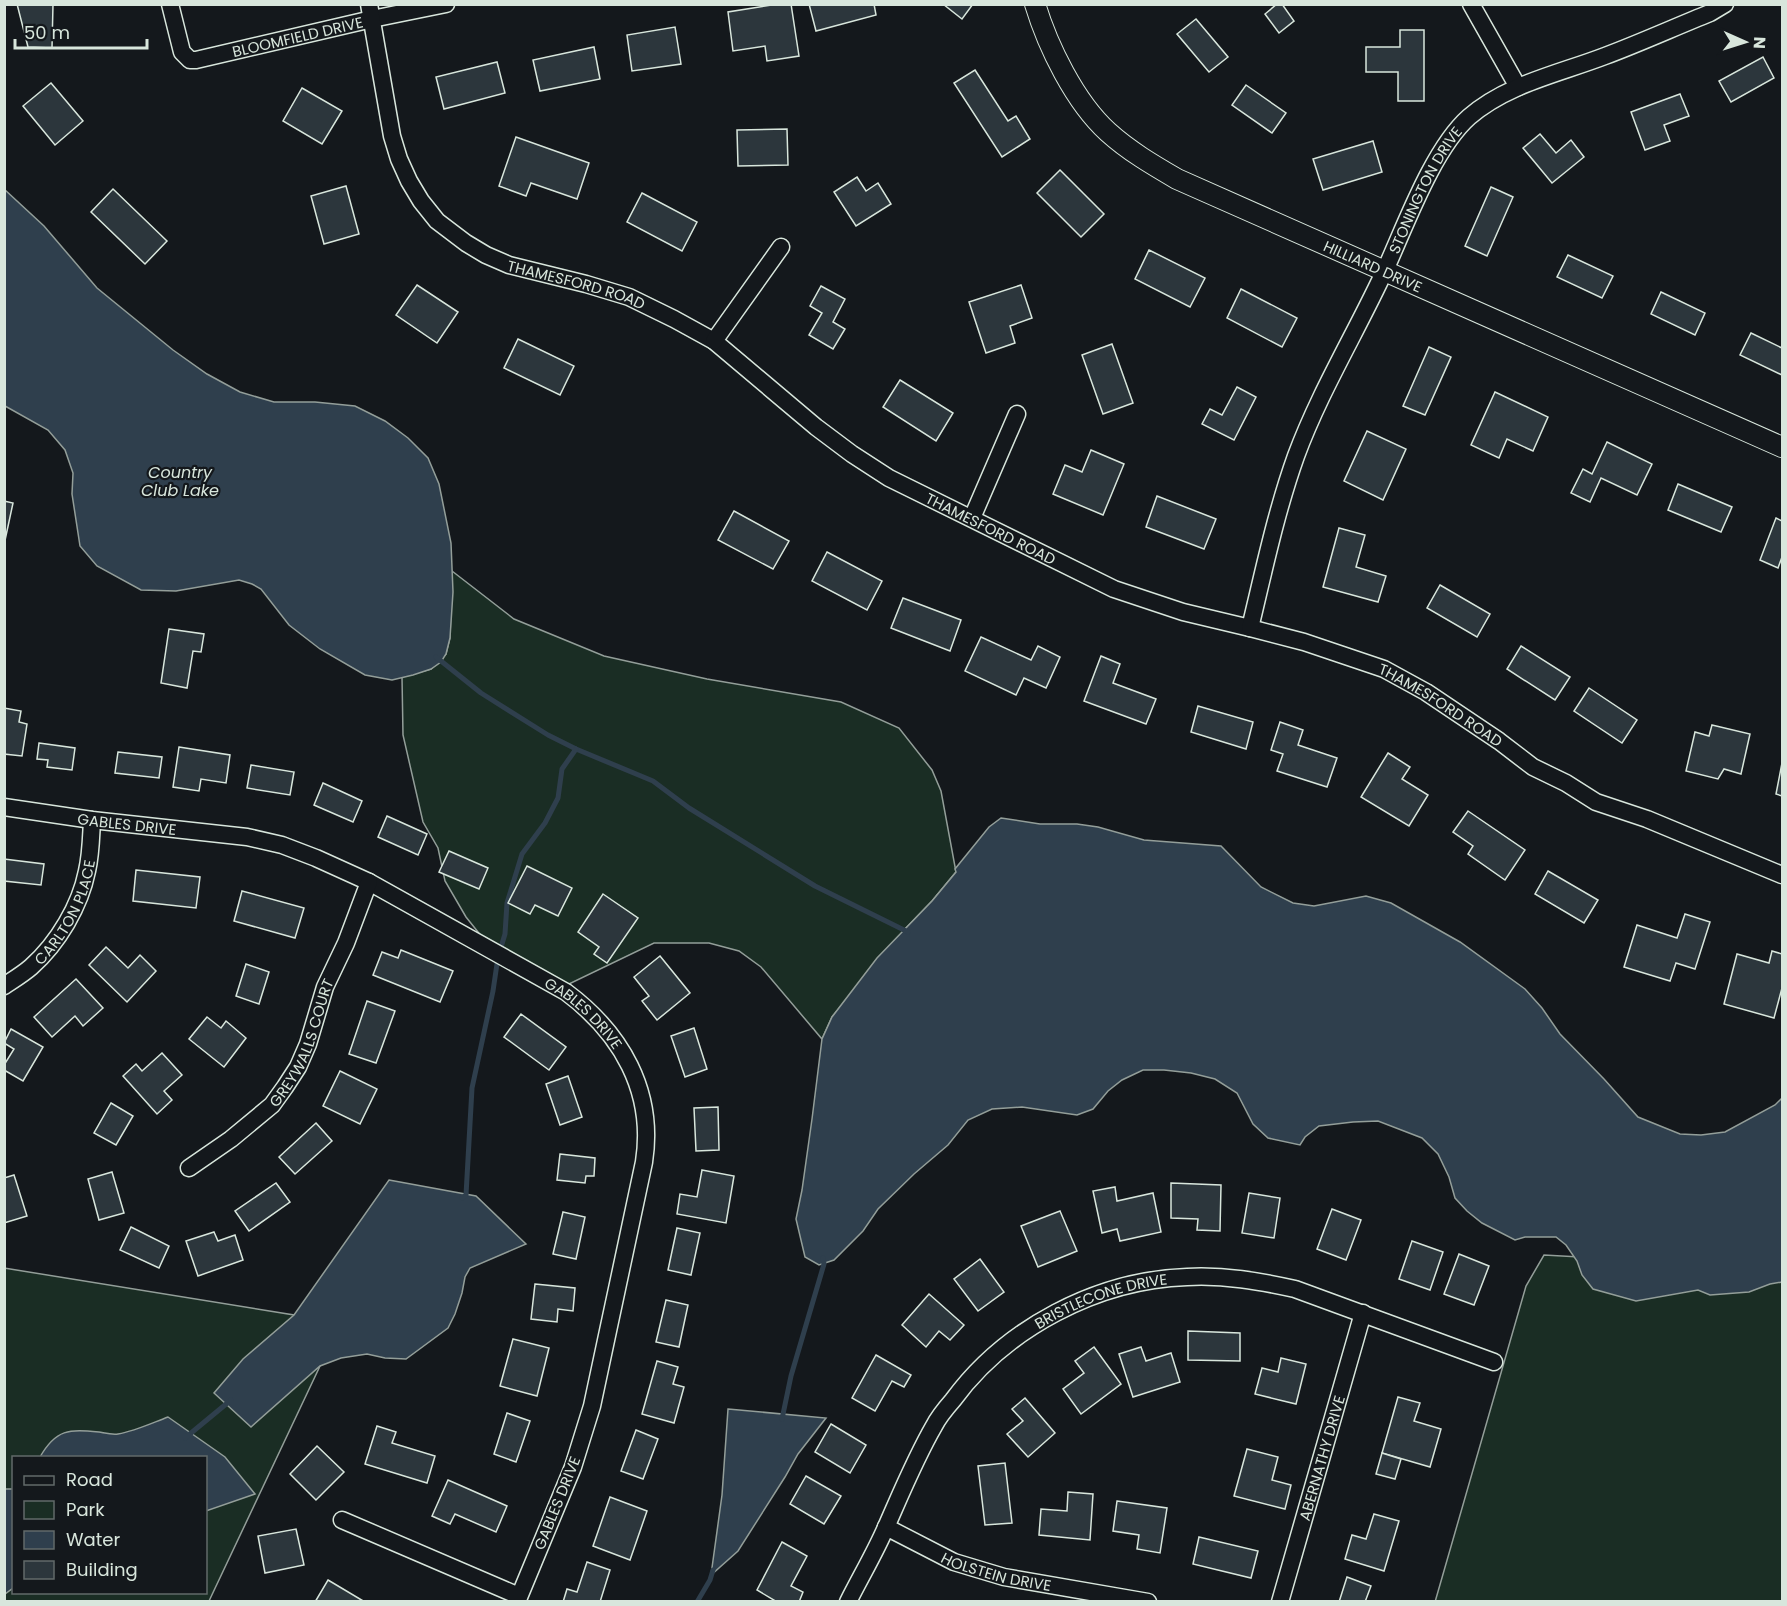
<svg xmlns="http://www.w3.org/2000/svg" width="1787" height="1606" viewBox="0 0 1787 1606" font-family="Poppins,sans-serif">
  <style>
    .green { fill: #1a2d24; stroke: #939e99; stroke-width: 1.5; fill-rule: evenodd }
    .water { fill: #2f3f4d; stroke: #939e99; stroke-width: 1.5 }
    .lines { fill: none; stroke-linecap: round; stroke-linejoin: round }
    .stream { stroke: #2f3f4d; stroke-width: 5 }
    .building { fill: #2c363c; stroke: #d8e6dc; stroke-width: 1.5 }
    .minor-casing { stroke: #d8e6dc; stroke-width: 19 }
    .tertiary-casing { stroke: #d8e6dc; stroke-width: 22 }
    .minor { stroke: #14181c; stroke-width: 16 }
    .tertiary { stroke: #14181c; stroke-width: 20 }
    .labels { text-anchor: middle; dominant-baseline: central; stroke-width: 4.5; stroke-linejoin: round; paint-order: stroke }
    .street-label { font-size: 15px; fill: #d8e6dc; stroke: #14181c }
    .water-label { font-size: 16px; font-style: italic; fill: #d8e6dc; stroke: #14181c }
  </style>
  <rect width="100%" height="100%" fill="#14181c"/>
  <g class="green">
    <path d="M452,571L514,619L604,656L707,679L841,702L899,728L932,770L941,791L956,872L932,901L905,929L832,1017L822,1039L761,967L739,951L709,943H654L569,984L540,985L498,957L466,917L445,881L438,848L423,822L403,735L402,677L431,669L446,654L450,638Z"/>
    <path d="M1782,1240V1601L1435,1602L1526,1286L1544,1255L1598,1258Z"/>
    <path d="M4,1268L294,1315L320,1366L209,1601H5ZM14,1458H206V1592H14Z"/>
  </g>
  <g class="water">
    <path d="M4,189L44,226L97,288L173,350L207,374L240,392L274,402H315L355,406L385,421L408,438L428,458L439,484L451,543L453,592L450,638L446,654L441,662L431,669L413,675L392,680L365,675L320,649L289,625L261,589L252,584L239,580L176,591L141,590L97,566L80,546L72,494L73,473L65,450L48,430L5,406Z"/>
    <path d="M1001,818L1040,824H1077L1098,827L1144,840L1221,846L1261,887L1293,903L1314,906L1366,896L1391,903L1460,942L1525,989L1542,1008L1560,1034L1604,1079L1638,1117L1680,1134L1701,1135L1725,1132L1775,1105L1782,1098V1282L1770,1284L1749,1292L1710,1295L1698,1290L1636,1301L1593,1289L1582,1275L1577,1261L1566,1245L1556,1237H1525L1515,1240L1482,1223L1467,1211L1455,1198L1449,1177L1438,1154L1422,1138L1378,1121L1353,1122L1319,1126L1305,1137L1300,1145L1268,1138L1253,1124L1237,1093L1215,1079L1191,1073L1164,1070H1143L1122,1080L1108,1091L1093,1109L1077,1115L1022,1107L992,1109L968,1120L948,1145L914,1174L878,1209L863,1231L834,1260L819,1265L805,1257L796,1219L802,1190L812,1119L822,1039L832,1017L877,958L932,901L956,872L955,869L989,827Z"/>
    <path d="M389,1180L476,1196L526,1244L470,1268L465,1277L462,1293L455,1314L448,1328L406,1359L385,1358L367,1354L341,1358L320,1366L251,1427L214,1393L243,1359L294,1315Z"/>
    <path d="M728,1409L826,1418L798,1454L785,1477L738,1551L711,1575L722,1495Z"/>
    <path d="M168,1417L225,1457L255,1494L206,1511V1458L40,1457C56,1429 69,1429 99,1432C105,1433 112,1435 118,1434C135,1431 152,1423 168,1417Z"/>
    <path d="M5,1489H14L13,1588L5,1594Z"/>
  </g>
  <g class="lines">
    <g class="stream">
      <path d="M436,657L481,693L548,735L576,749L653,781L689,808L815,886L908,932"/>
      <path d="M462,1198L466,1195L472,1088L493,991L498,957L505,934L507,903L522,854L545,823L558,798L562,769L576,749"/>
      <path d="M782,1419L791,1376L824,1264L823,1258"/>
      <path d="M185,1438L231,1400"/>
      <path d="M697,1602L710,1580L713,1570"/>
    </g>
  </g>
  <g class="building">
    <path d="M17,4H53L52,48L28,47Z"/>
    <path d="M778,4H791L799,56L767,61L765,46L733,51L728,12Z"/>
    <path d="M809,4H874L876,15L816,31Z"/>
    <path d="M943,4H973L962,19Z"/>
    <path d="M1277,4H1282L1294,21L1279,33L1265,14Z"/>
    <path d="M1196,19L1228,57L1209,72L1177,34Z"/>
    <path d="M675,27L681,64L632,71L627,35Z"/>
    <path d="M1400,30H1424V101H1398V72H1366V47H1400Z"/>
    <path d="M594,47L600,79L540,91L533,60Z"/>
    <path d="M1763,57L1774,78L1731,102L1719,81Z"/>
    <path d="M497,62L505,93L444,109L436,77Z"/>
    <path d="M975,70L1008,121L1016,116L1030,139L1002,157L954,83Z"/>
    <path d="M51,83L83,121L55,145L23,106Z"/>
    <path d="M1246,85L1286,113L1272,133L1232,105Z"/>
    <path d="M302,88L342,111L322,144L283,121Z"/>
    <path d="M1680,94L1689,116L1664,125L1670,141L1645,150L1631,112Z"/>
    <path d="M787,129L788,165L738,166L737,130Z"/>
    <path d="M1540,134L1556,153L1571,140L1584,157L1552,183L1523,148Z"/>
    <path d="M516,137L589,163L577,199L531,183L526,196L499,186Z"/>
    <path d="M1373,141L1382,172L1323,190L1313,159Z"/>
    <path d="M1060,170L1104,214L1081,237L1037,193Z"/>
    <path d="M857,177L866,191L878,183L891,204L856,226L834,192Z"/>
    <path d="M346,186L359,234L324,244L311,196Z"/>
    <path d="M1491,187L1513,197L1487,256L1465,246Z"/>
    <path d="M113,189L167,241L145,264L91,212Z"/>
    <path d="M642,193L697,222L682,251L627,222Z"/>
    <path d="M1149,250L1205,278L1190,307L1135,279Z"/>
    <path d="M1568,255L1613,276L1602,298L1557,277Z"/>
    <path d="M417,285L458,312L437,343L396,315Z"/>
    <path d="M1021,285L1032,318L1010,326L1015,343L986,353L969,302Z"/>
    <path d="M821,286L845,299L833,322L845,329L833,349L809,335L822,313L810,306Z"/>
    <path d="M1241,289L1297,318L1282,347L1227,318Z"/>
    <path d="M1661,292L1705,313L1695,335L1651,314Z"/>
    <path d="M1751,333L1782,348V375L1740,355Z"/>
    <path d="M518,339L574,366L560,395L504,368Z"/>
    <path d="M1112,344L1133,403L1103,414L1082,355Z"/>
    <path d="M1429,347L1451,357L1425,415L1403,406Z"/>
    <path d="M900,380L953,413L936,441L883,407Z"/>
    <path d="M1237,387L1256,397L1234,440L1202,424L1210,409L1222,415Z"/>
    <path d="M1495,392L1548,417L1533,451L1507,439L1499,458L1471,445Z"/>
    <path d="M1367,431L1406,449L1383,500L1344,481Z"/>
    <path d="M1607,442L1652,464L1637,495L1601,478L1590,502L1571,493L1583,469L1592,474Z"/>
    <path d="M1091,450L1124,464L1103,515L1053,494L1065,465L1082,472Z"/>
    <path d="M1678,484L1732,507L1721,532L1668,510Z"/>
    <path d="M1157,496L1216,519L1204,549L1146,527Z"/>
    <path d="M4,501L13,503L4,545Z"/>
    <path d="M734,511L789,541L773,569L718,540Z"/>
    <path d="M1776,518L1782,521V557L1778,568L1760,560Z"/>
    <path d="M1339,528L1365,535L1356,567L1386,576L1378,602L1323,587Z"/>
    <path d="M827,552L882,581L867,610L812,581Z"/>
    <path d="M1440,585L1490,614L1477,637L1427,608Z"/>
    <path d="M903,598L961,620L950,651L891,628Z"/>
    <path d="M169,629L204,634L201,652L193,651L187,688L161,683Z"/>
    <path d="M981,637L1031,660L1038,646L1060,657L1046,688L1024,678L1016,695L965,671Z"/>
    <path d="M1521,646L1570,677L1555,700L1507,669Z"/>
    <path d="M1101,656L1120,664L1113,683L1156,699L1146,724L1084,701Z"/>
    <path d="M1589,688L1637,720L1622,743L1574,711Z"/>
    <path d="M1198,706L1253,722L1246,749L1191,732Z"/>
    <path d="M4,708L21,711L19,722L27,724L22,756L4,754Z"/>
    <path d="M1280,722L1303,730L1298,745L1337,758L1327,787L1277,771L1283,754L1271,750Z"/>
    <path d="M1712,725L1750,734L1741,774L1724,769L1718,779L1686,771L1695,732L1709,736Z"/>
    <path d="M39,743L75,748L72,770L47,767L48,760L37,759Z"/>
    <path d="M179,747L230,755L226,783L201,779L199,791L173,787Z"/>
    <path d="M118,752L162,757L159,778L115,773Z"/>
    <path d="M1388,753L1410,767L1402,779L1428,795L1409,826L1361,797Z"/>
    <path d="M1782,763V796L1776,794Z"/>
    <path d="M251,765L294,772L290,795L247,788Z"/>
    <path d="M323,783L362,801L353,822L314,805Z"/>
    <path d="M1468,811L1525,850L1505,880L1468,854L1473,846L1453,832Z"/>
    <path d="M387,816L427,834L418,855L378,837Z"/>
    <path d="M449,851L488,868L479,889L439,872Z"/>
    <path d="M4,859L44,864L41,885L4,881Z"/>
    <path d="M527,866L572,888L558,916L535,905L530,914L508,903Z"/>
    <path d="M136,870L200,877L196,908L133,901Z"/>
    <path d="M1548,871L1598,900L1584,923L1535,894Z"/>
    <path d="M242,891L304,908L295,938L234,921Z"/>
    <path d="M603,894L638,918L607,963L594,954L599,947L578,932Z"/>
    <path d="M1685,914L1710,922L1695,969L1676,963L1670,981L1624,967L1637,925L1677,938Z"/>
    <path d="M106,947L128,968L140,955L156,971L127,1002L89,965Z"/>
    <path d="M401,950L453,971L440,1002L373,975L382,952L398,958Z"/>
    <path d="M1772,951L1782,954V988L1774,1018L1724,1004L1737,954L1769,963Z"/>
    <path d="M660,956L690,993L657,1020L642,1001L649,996L634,977Z"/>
    <path d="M246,964L269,972L259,1004L236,996Z"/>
    <path d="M76,979L103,1008L83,1026L75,1016L52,1037L34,1017Z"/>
    <path d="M367,1001L395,1011L376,1063L349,1054Z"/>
    <path d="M521,1014L566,1047L549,1070L504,1037Z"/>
    <path d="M207,1017L221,1028L226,1021L246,1038L224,1067L189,1039Z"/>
    <path d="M694,1028L707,1069L685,1077L671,1036Z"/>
    <path d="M11,1029L43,1047L23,1081L4,1070V1065L14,1049L4,1043Z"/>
    <path d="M162,1053L182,1075L164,1091L172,1100L157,1114L123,1076L136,1064L142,1071Z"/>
    <path d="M340,1071L377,1089L360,1124L323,1106Z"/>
    <path d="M568,1076L582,1117L560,1125L546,1084Z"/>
    <path d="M111,1103L133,1116L116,1145L94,1133Z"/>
    <path d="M718,1107L719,1150L696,1151L694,1108Z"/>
    <path d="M316,1123L332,1141L295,1174L279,1157Z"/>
    <path d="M560,1154L595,1158L594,1176H586L585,1183L557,1180Z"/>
    <path d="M702,1170L734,1176L726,1223L677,1214L680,1194L697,1197Z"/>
    <path d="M112,1172L124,1213L99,1220L88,1179Z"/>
    <path d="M14,1175L27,1216L4,1223V1178Z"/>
    <path d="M276,1183L290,1202L249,1231L235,1211Z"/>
    <path d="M1171,1183L1221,1185L1220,1231L1197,1230L1198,1219L1171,1218Z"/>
    <path d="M1115,1187L1117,1201L1153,1193L1161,1232L1120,1241L1117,1229L1102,1233L1093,1191Z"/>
    <path d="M1249,1193L1280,1198L1274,1238L1242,1233Z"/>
    <path d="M1332,1209L1361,1220L1346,1260L1317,1249Z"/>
    <path d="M1060,1211L1077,1251L1038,1267L1021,1226Z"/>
    <path d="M563,1212L585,1217L576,1259L553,1254Z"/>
    <path d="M131,1227L169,1246L159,1268L120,1250Z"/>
    <path d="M677,1228L700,1233L691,1275L668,1270Z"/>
    <path d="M214,1232L218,1241L235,1235L243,1260L198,1276L186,1241Z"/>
    <path d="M1412,1241L1443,1252L1430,1290L1399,1279Z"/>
    <path d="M1459,1254L1489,1266L1474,1305L1444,1294Z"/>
    <path d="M980,1259L1004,1292L978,1311L954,1279Z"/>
    <path d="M535,1284L575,1288L573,1311L558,1309L557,1322L531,1319Z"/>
    <path d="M929,1294L964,1325L950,1340L939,1331L926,1347L902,1325Z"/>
    <path d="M666,1300L688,1305L679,1347L656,1342Z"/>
    <path d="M1188,1331L1240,1333V1361L1188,1360Z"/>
    <path d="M513,1339L549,1348L537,1396L500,1386Z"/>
    <path d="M1094,1347L1121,1384L1081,1414L1063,1389L1084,1373L1075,1361Z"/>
    <path d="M1141,1347L1146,1361L1171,1353L1180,1382L1133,1397L1119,1354Z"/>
    <path d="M876,1355L911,1375L904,1387L892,1381L875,1411L852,1398Z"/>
    <path d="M1281,1358L1306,1364L1296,1404L1255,1394L1262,1368L1278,1372Z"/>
    <path d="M657,1361L678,1367L673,1384L684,1387L674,1423L642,1414Z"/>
    <path d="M1398,1397L1420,1403L1414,1421L1441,1429L1430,1467L1382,1453Z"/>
    <path d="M1025,1398L1055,1433L1028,1457L1007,1434L1023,1421L1012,1409Z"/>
    <path d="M507,1413L530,1421L516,1462L494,1454Z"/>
    <path d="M831,1424L866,1445L850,1473L815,1452Z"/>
    <path d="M377,1426L396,1432L392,1443L435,1456L427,1483L365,1464Z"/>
    <path d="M636,1430L658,1439L643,1479L621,1471Z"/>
    <path d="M317,1446L344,1472L316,1500L290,1474Z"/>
    <path d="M1247,1449L1278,1457L1272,1480L1291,1485L1285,1509L1234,1496Z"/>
    <path d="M1382,1453L1401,1459L1395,1479L1376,1474Z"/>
    <path d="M1005,1463L1012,1523L985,1525L978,1466Z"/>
    <path d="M806,1476L841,1496L824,1524L790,1504Z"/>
    <path d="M448,1480L507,1506L496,1532L455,1514L450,1524L432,1516Z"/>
    <path d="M1068,1492L1093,1494L1090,1540L1039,1535L1041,1509L1067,1511Z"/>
    <path d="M610,1497L647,1511L630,1560L593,1546Z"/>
    <path d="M1117,1501L1167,1508L1160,1553L1137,1549L1139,1535L1113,1531Z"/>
    <path d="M1374,1514L1399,1521L1384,1571L1345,1559L1352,1535L1366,1539Z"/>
    <path d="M296,1529L304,1565L265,1573L258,1536Z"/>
    <path d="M1199,1537L1258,1551L1251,1578L1193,1564Z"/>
    <path d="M782,1542L807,1556L791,1586L803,1592L799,1602H777L757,1590Z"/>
    <path d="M587,1562L610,1570L600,1602H563L567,1589L577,1592Z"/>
    <path d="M1347,1577L1371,1586L1365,1602H1339Z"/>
    <path d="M328,1580L365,1602H315Z"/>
  </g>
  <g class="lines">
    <g class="minor-casing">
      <g id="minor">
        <path id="s1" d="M170,4L182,52L190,60H196L372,19L446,4"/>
        <path id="s2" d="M369,4L392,136L399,159L409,181L421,201L437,221L466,243L486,255L509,265L586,284L629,297L674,319L714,341L816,427L852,454L889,478L1114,589L1183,612L1250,628L1304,642L1384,669L1426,692L1499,741L1533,767L1566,783L1596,802L1647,819L1782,875"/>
        <path d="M1471,4L1518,87"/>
        <path d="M714,341L781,247"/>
        <path d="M972,518L1017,414"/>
        <path id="s3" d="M1250,628C1264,570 1276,512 1296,456C1320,391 1357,331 1386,268C1406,224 1433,149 1469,117C1507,84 1558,74 1605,56C1640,43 1675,27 1710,13L1725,4"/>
        <path id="s4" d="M4,807L92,820L247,837L282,845L316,858L369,882L566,992C621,1033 655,1091 644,1162L592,1406L573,1467L517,1602"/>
        <path id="s5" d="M4,986C13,980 23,974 31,967C58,943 80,906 87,871C91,854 91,837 92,820"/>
        <path id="s6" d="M189,1168L231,1139L272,1105L285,1087L298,1067L308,1044L325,987L346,943L369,882"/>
        <path d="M342,1520L519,1596"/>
        <path id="s7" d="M886,1527L954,1562L1004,1577L1148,1602"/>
        <path id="s8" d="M848,1602C861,1576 876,1551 887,1525C902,1491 916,1457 934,1426C939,1416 946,1408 953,1400C1006,1328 1097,1280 1187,1277C1224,1275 1259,1281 1295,1289L1494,1362"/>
        <path id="s9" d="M1280,1602L1363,1313"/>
      </g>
    </g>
    <g class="tertiary-casing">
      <g id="tertiary">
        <path id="s10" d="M1035,4C1048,47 1075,102 1108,132C1129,151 1153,165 1177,179L1782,447"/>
      </g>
    </g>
    <use href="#minor" class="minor"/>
    <use href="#tertiary" class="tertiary"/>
  </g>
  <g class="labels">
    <g class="street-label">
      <text stroke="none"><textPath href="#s1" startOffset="171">BLOOMFIELD DRIVE</textPath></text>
      <text stroke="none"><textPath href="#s3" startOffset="474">STONINGTON DRIVE</textPath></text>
      <text stroke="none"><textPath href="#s10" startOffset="447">HILLIARD DRIVE</textPath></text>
      <text stroke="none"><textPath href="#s2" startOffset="386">THAMESFORD ROAD</textPath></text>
      <text stroke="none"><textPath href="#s2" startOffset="872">THAMESFORD ROAD</textPath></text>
      <text stroke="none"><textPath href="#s2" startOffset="1358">THAMESFORD ROAD</textPath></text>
      <text stroke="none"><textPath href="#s4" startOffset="124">GABLES DRIVE</textPath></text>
      <text stroke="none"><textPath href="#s5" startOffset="99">CARLTON PLACE</textPath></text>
      <text stroke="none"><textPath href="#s4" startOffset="628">GABLES DRIVE</textPath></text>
      <text stroke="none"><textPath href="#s6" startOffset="174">GREYWALLS COURT</textPath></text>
      <text stroke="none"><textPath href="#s8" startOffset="411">BRISTLECONE DRIVE</textPath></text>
      <text stroke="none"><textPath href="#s9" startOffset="150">ABERNATHY DRIVE</textPath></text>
      <text transform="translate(557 1503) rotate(-68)">GABLES DRIVE</text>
      <text stroke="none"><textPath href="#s7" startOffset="120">HOLSTEIN DRIVE</textPath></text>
    </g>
    <g class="water-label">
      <text x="180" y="472">Country<tspan x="180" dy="18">Club Lake</tspan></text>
    </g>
  </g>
  <rect width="1787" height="1606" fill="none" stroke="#d8e6dc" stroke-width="12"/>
  <rect x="12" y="1456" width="195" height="138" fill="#14181c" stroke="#626a69" stroke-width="1.5"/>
  <rect x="24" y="1476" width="30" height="9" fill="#14181c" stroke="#626a69" stroke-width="1.5"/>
  <text x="66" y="1486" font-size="18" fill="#d8e6dc">Road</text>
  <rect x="24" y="1501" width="30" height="18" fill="#1a2d24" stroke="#626a69" stroke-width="1.5"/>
  <text x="66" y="1516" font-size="18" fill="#d8e6dc">Park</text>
  <rect x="24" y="1531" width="30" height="18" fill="#2f3f4d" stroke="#626a69" stroke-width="1.5"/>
  <text x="66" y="1546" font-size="18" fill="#d8e6dc">Water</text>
  <rect x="24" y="1561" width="30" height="18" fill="#2c363c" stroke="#626a69" stroke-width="1.5"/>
  <text x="66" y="1576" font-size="18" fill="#d8e6dc">Building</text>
  <g transform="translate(1745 42) rotate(93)" stroke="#14181c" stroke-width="4.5" paint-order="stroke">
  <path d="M0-4.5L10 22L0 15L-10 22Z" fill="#d8e6dc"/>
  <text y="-9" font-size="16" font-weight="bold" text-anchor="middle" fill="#d8e6dc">N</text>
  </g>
  <path d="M15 39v9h132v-9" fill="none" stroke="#d8e6dc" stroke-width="3"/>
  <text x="24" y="39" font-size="18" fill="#d8e6dc" stroke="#14181c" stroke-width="4.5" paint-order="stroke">50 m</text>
</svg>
